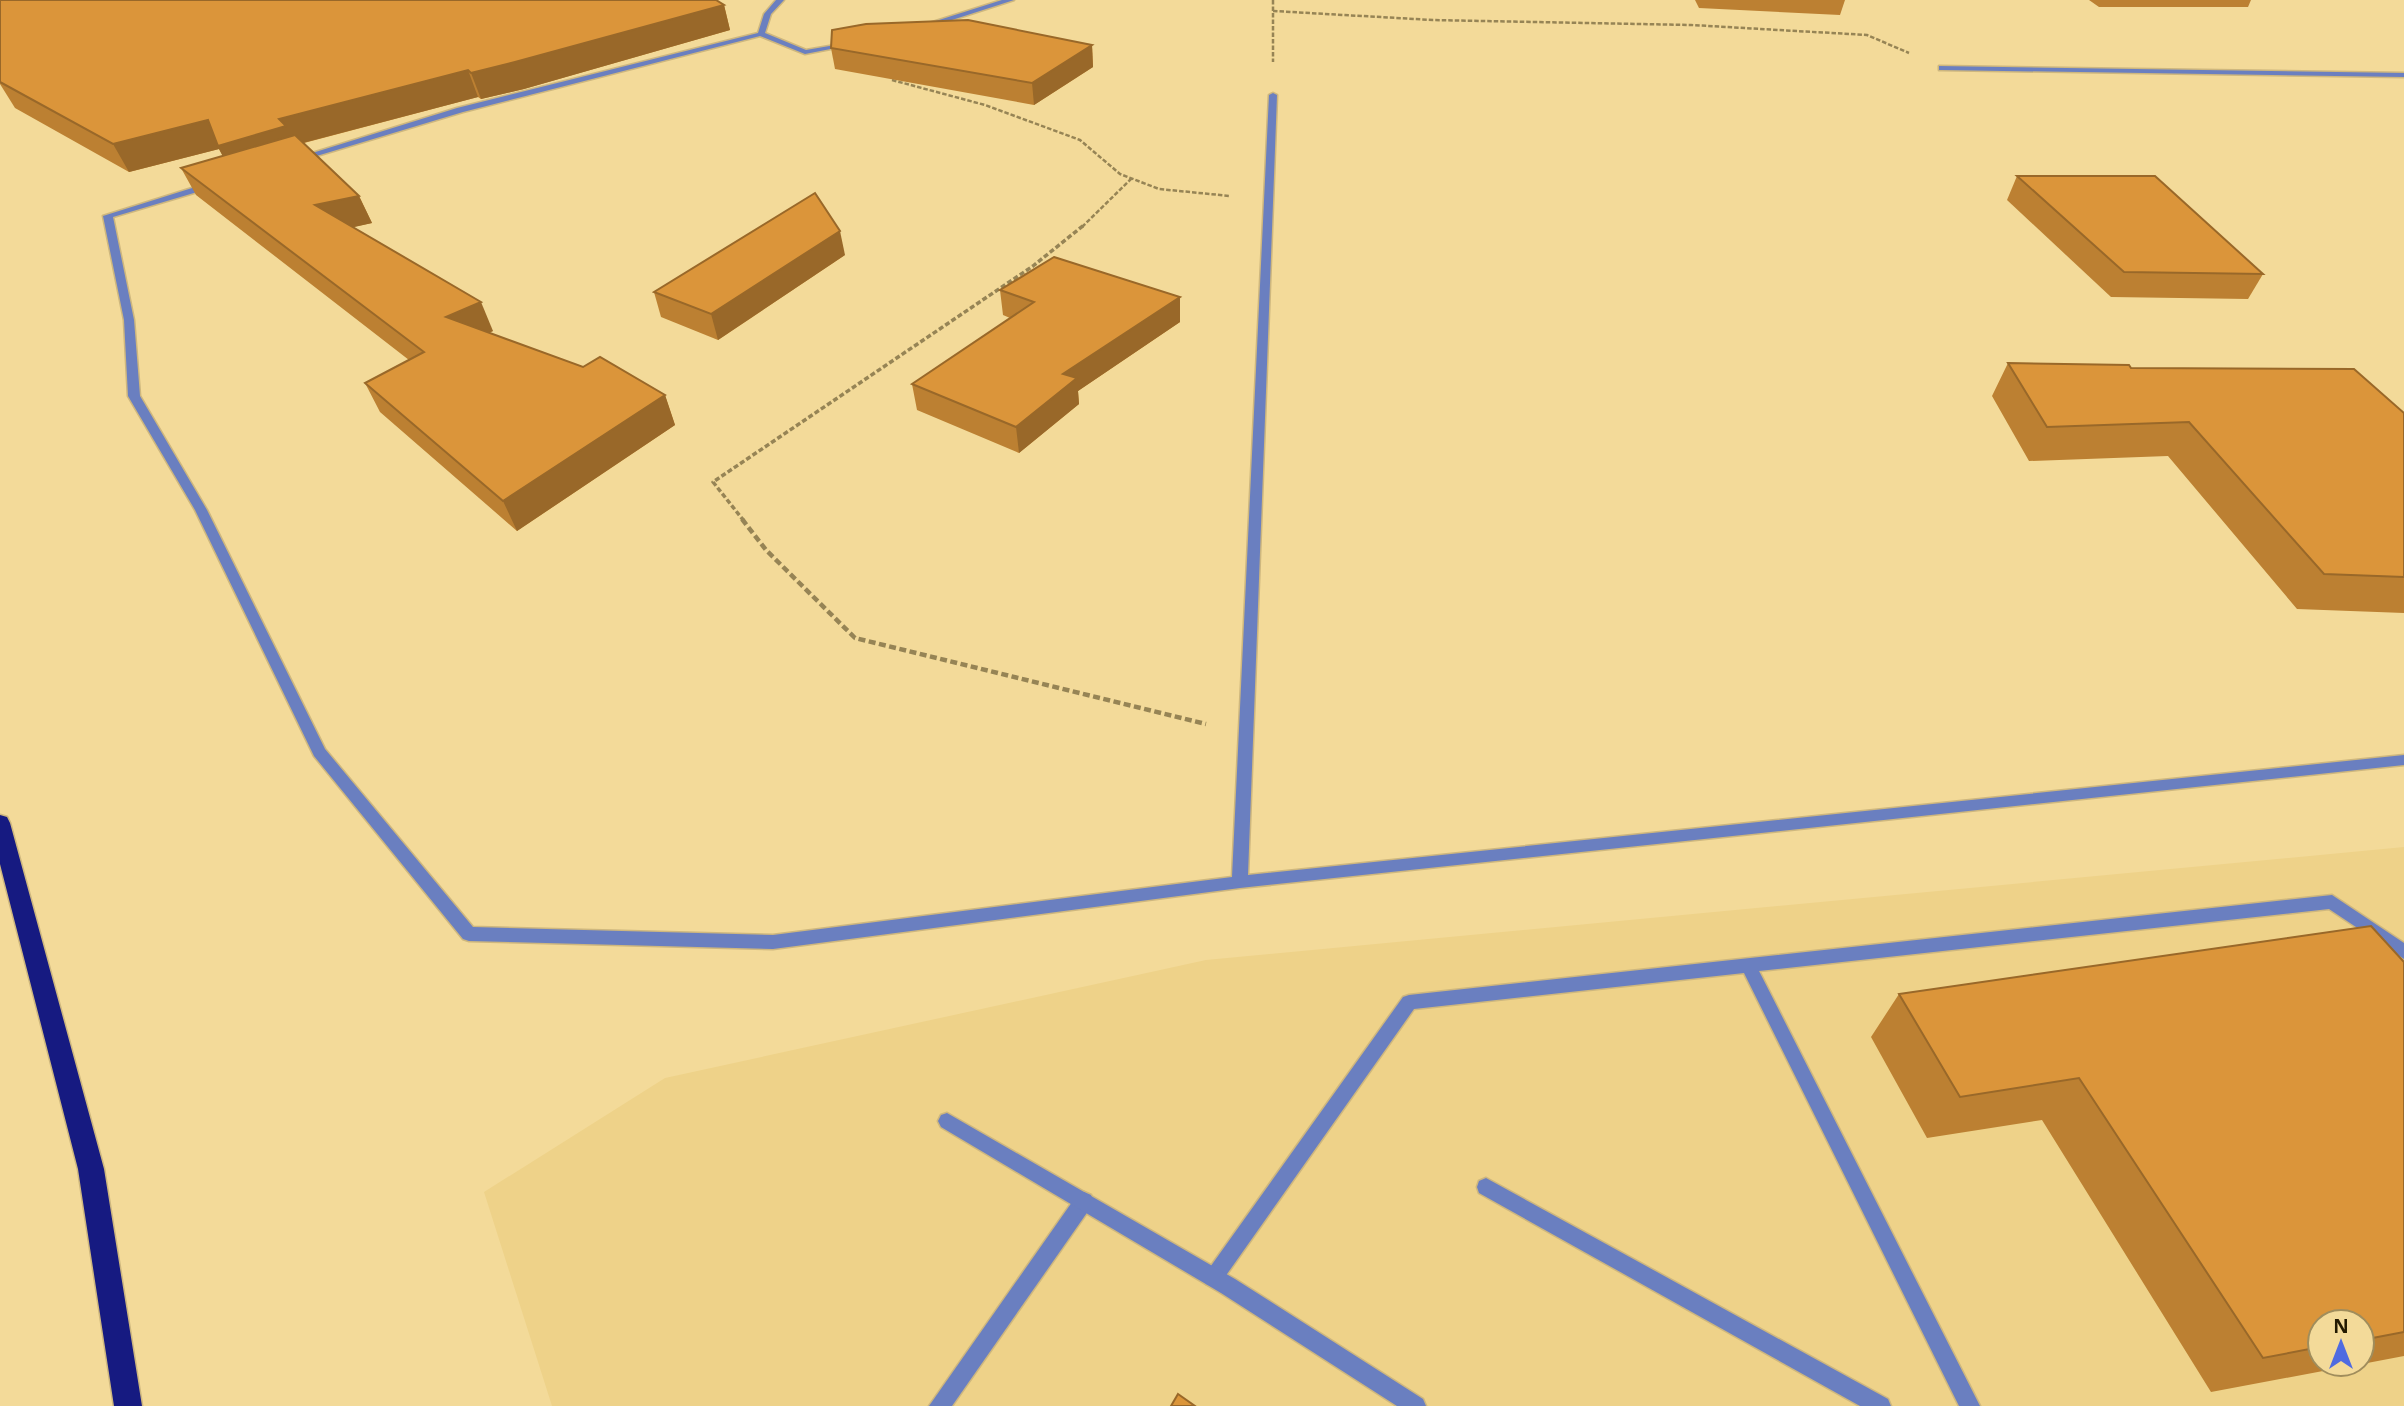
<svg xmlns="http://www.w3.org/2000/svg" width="2404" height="1406" viewBox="0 0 2404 1406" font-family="'Noto Sans',sans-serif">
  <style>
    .built { fill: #eed289; fill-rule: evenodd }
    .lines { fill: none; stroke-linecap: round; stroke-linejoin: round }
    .service-casing { stroke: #ceb77e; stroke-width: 3 }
    .minor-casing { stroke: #ceb77e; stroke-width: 3 }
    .trunk-casing { stroke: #ceb77e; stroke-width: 3 }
    .path-far2 { stroke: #968455; stroke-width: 2.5; stroke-dasharray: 4.5 2; stroke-linecap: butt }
    .path-far1 { stroke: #968455; stroke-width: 3.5; stroke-dasharray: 5 2.5; stroke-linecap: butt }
    .path { stroke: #968455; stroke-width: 4.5; stroke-dasharray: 7 3.5; stroke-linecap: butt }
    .service { fill: #6a7fc0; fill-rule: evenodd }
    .minor { fill: #6a7fc0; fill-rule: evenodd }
    .trunk { fill: #161a81; fill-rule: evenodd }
    .wall { fill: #bc8032 }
    .shaded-wall { fill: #996829 }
    .building { fill: #db953a; stroke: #996829; stroke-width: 2 }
  </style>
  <rect width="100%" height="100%" fill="#f3da99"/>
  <path class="built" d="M2404,847V1406H552L484,1192L665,1078L1206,960ZM2320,1322H2362V1364H2320Z"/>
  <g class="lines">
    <g class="service-casing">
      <g id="service">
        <path d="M2332,895L2404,943V959L2329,909L1759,971L1980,1406H1959L1744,973L1414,1009L1220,1284L1213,1287L1206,1284L1203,1277L1403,997L1409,995Z"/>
        <path d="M1486,1178L1888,1399L1891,1406H1860L1479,1193L1477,1187L1479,1181Z"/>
        <path d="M1084,1192L1091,1195L1093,1201L1091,1207L952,1406H929L1077,1195Z"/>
      </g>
    </g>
    <g class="minor-casing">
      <g id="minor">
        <path d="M776,0H784L771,14L765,33L806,50L847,43L851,45L805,54L760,36L463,112L300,161L293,159L457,108L758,33L764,14Z"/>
        <path d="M1002,0H1014L924,29L917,27Z"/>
        <path d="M1939,66L2404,73V77L1942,70H1939Z"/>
        <path d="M1273,93L1277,95L1248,875L2404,755V765L1240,888L773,949L469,941L463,939L314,756L195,510L128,396L124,320L103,216L208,183H214V187L113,217L134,320L140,396L207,510L325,749L473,927L773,935L1232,877L1269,95Z"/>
        <path d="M947,1113L1235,1279L1423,1399L1426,1406H1397L1221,1293L941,1127L938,1121L941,1115Z"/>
      </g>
    </g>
    <g class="trunk-casing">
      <path id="trunk" d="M0,815L7,817L10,823L104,1169L142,1406H114L78,1169L0,864Z"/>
    </g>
    <g class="path-far2">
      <path d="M1273,0V62"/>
      <path d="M1273,11L1433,20L1691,25L1867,35L1909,53"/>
      <path d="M892,80L985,105L1080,140L1120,174L1159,189L1230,196"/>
      <path d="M1082,227L1132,178"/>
    </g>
    <path class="path-far1" d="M744,521L713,482L1033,266L1084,225"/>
    <path class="path" d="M742,519L766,550L855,638L1206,724"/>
    <use href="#service" class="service"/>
    <use href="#minor" class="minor"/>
    <use href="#trunk" class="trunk"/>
  </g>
  <g class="wall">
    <path d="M0,0L724,5L730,30L524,89L481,99L478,97L304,143L359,196L372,223L353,227L493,331L488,333L583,367L665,395L675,425L517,531L380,412L365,383L409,360L196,195L181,168L223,156L219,149L129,172L15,108L0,84Z"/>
    <path d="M1695,0H1845L1840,15L1699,8Z"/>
    <path d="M2089,0H2251L2248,7H2099Z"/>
    <path d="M1092,45L1093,67L1034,105L835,69L831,48Z"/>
    <path d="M2017,176L2263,274L2248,299L2111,297L2007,200Z"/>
    <path d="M845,255L718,340L661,317L654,292Z"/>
    <path d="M1000,290L1180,322L1078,391L1079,404L1019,453L917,410L912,384L1010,318L1003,315Z"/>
    <path d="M2008,363L2131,368L2404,413V613L2297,609L2168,456L2029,461L1992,396Z"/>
    <path d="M2404,962V1356L2362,1364V1322H2320V1364H2360L2211,1392L2042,1120L1927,1138L1871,1037L1899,994Z"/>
  </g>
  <g class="shaded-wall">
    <path d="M724,5L730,30L524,89L481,99L471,73Z"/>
    <path d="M1092,45L1093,67L1034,105L1032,83Z"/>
    <path d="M468,70L478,97L295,145L232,174L219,149L129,172L113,144L208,120L279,119Z"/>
    <path d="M359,196L372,223L328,233L315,205Z"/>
    <path d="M840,231L845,255L718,340L711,314Z"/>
    <path d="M1180,297V322L1078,391L1079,404L1019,453L1016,427L1063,374Z"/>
    <path d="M481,302L493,331L459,346L446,317Z"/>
    <path d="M665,395L675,425L517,531L503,501Z"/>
  </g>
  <g class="building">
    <path d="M0,0H716L724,5L515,62L471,73L468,70L279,119L286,126L218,146L208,120L113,144L0,82Z"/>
    <path d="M968,20L1092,45L1032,83L831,48L832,30L866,24Z"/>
    <path d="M295,135L359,196L315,205L481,302L446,317L583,367L600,357L665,395L503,501L365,383L424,352L181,168Z"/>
    <path d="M2017,176H2155L2263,274L2124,272Z"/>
    <path d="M815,193L840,231L711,314L654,292Z"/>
    <path d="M1054,257L1180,297L1063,374L1077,378L1016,427L912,384L1034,302L1000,290Z"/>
    <path d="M2008,363L2129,365L2131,368L2354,369L2404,413V577L2324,574L2189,422L2047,427Z"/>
    <path d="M2371,926L2404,962V1332L2362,1340V1322H2320V1347L2263,1358L2079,1078L1960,1097L1899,994Z"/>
    <path d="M1178,1394L1195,1406H1171Z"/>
  </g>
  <g transform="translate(2341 1343)"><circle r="33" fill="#f3da99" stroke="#a08d5c" stroke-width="2"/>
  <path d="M0-5L12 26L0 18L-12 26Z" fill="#4f6be0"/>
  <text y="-10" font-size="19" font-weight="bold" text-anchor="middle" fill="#231901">N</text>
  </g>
</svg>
